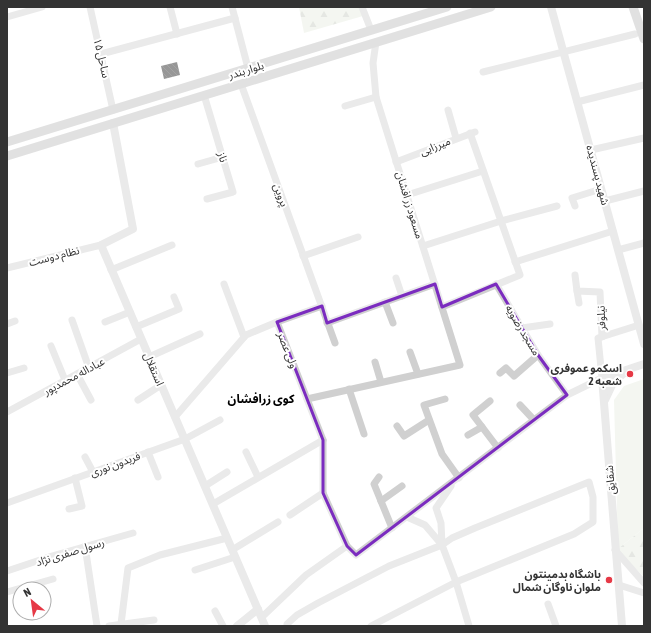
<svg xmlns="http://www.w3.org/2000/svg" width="651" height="633" viewBox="0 0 651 633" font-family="'Asap Condensed','Noto Sans Arabic',sans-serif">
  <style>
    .green { fill: #e6ecdf }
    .forest { fill: url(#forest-firs) }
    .building { fill: url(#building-back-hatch) }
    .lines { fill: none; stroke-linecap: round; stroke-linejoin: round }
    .minor { stroke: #d0d0d0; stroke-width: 7 }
    .tertiary { stroke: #d0d0d0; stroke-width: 8 }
    .secondary { stroke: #bdbdbd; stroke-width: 9 }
    .marked { fill: none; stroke: #7b2cbf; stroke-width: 3; stroke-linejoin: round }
    .poi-dot { fill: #e63946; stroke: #fff; stroke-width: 1.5 }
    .labels { text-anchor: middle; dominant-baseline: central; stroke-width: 4; stroke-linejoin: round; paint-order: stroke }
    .street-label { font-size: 11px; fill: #333; stroke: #fff }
    .poi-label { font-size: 11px; font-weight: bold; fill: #333; stroke: #fff; text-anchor: end }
    .neighbourhood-label { font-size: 12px; font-weight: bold; fill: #000; stroke: #fff }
  </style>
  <defs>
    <pattern id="forest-firs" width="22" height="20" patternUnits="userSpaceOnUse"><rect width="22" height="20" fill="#e6ecdf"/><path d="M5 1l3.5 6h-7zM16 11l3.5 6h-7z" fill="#c6cbc0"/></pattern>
    <pattern id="building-back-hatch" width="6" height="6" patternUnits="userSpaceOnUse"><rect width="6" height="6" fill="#1a1a1a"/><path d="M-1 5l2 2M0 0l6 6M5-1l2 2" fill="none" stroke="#333"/></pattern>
  </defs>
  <rect width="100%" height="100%" fill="#fff"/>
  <path class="green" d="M644,379V528L619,548L618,547L614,400L624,386Z"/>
  <g class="forest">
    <path d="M299,7H361L363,16L304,33Z"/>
    <path d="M644,528V577L619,552V548Z"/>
  </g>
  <path class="building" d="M177,62L180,75L164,79L161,66Z"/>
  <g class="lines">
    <g class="minor">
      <path d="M90,7L113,110"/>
      <path d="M170,7L177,34"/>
      <path d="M232,7L248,68"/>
      <path d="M362,7L371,30"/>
      <path d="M7,17L42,7"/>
      <path d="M101,54L235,18"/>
      <path d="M483,72L635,34"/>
      <path d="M241,84L335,343"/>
      <path d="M204,95L233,192L207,199"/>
      <path d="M577,102L644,85"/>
      <path d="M345,106L376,97"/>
      <path d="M448,110L456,138"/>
      <path d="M591,150L644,138"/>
      <path d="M396,162L475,132"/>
      <path d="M198,164L223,157"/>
      <path d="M407,195L483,171"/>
      <path d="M605,201L644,191"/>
      <path d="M575,206L572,198L601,189"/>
      <path d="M423,246L501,221L557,206"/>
      <path d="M618,250L644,243"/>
      <path d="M303,256L358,237"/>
      <path d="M515,262L613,231"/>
      <path d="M7,268L101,245"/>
      <path d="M111,270L172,245"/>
      <path d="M575,275L577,291L600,292L602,337"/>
      <path d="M396,278L402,296"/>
      <path d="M224,284L244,337"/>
      <path d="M496,284L538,355L567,395"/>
      <path d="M577,291L579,303"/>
      <path d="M385,302L393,323"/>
      <path d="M322,306L277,322L307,399L460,365L376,97L373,63L376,42"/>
      <path d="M442,307L520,275L470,133"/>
      <path d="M72,320L89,368"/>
      <path d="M105,322L130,312"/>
      <path d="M327,323L435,284"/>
      <path d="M7,324L15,321"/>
      <path d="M136,327L179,309L174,297"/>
      <path d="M522,328L550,324"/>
      <path d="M51,346L65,380"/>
      <path d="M410,352L418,374"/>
      <path d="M149,357L200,334"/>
      <path d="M375,362L381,382"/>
      <path d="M7,373L24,368"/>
      <path d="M500,373L506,368L514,376L538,355"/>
      <path d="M77,374L91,400"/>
      <path d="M349,389L364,434"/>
      <path d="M307,399L323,440V493L347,546"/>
      <path d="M445,399L424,405L442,454L459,478"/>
      <path d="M138,400L161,385"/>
      <path d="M490,401L473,415L498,448"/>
      <path d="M520,405L534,420"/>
      <path d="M7,412L141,339"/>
      <path d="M175,417L246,335L277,322"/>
      <path d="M397,426L404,436L429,420"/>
      <path d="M468,435L482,427"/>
      <path d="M148,452L158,477"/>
      <path d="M246,452L258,477"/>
      <path d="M85,457L93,472"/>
      <path d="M379,477L374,484L392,528"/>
      <path d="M205,486L227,472"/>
      <path d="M381,501L402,486"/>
      <path d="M7,503L185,439L220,420"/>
      <path d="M213,504L323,440"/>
      <path d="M69,509L82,506L75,478"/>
      <path d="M290,515L323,493"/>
      <path d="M407,517L425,525L442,545L441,523L436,508L451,486"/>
      <path d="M85,546L97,626"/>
      <path d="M232,550L278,522"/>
      <path d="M615,550L644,583"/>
      <path d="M195,570L235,557"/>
      <path d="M7,571L52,556L133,533"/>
      <path d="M619,585L644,593"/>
      <path d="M7,592L53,579"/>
      <path d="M548,604L556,626"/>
      <path d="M215,611L223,626"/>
      <path d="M262,617L306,575L347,546L356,555L567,395L602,378L598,338L639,325"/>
      <path d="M121,624L128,568L160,555L227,538"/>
      <path d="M109,626L154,620"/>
      <path d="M287,626V624L297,615L318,603L389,566L442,545L452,538L475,528L589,482L593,497V522L574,534L456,582L442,545"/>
      <path d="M371,626L456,582L469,626"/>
    </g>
    <g class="tertiary">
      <path d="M551,7L644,344"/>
      <path d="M113,123L133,229L101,245L265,626"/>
      <path d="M605,400L613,383L624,373"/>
      <path d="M237,626L258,609"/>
      <path d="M622,626L602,378L644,364"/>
    </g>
    <g class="secondary">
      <path d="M633,7L644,39"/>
      <path d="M7,142L447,7"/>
      <path d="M7,156L491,7"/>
    </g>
  </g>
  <path d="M0 0H651V633H0ZM435,284L442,307L496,284L538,355L567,395L356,555L347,546L323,493V440L277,322L322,306L327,323Z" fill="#fff" fill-opacity=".55" fill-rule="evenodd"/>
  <path class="marked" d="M435,284L442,307L496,284L538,355L567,395L356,555L347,546L323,493V440L277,322L322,306L327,323Z"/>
  <g class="poi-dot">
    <circle cx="630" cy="374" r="4"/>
    <circle cx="609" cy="580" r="4"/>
  </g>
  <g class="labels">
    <g class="street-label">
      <text transform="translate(102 58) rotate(77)">ساحل ۱۵</text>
      <text transform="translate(246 70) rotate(-17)">بلوار بندر</text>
      <text transform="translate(435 146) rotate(-22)">میرزایی</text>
      <text transform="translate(223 157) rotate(73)">ناز</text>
      <text transform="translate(598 175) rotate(75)">شهید پسندیده</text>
      <text transform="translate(281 195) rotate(70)">پروین</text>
      <text transform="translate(410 205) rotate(73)">مسعود زر افشان</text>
      <text transform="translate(54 256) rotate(-14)">نظام دوست</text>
      <text transform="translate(601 318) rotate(-92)">نیلوفر</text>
      <text transform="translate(523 330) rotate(59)">مسجد رضویه</text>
      <text transform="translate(288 350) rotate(69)">ولی عصر</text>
      <text transform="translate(154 369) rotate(67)">استقلال</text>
      <text transform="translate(74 376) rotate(-28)">عباداله محمدپور</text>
      <text transform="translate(115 464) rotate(-20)">فریدون نوری</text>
      <text transform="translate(610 480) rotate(-95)">شقایق</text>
      <text transform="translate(70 552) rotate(-17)">رسول صفری نژاد</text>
    </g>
    <g class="poi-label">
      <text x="622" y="368">اسکمو عموفری<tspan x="622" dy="13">شعبه 2</tspan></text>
      <text x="601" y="574">باشگاه بدمینتون<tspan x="601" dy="13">ملوان ناوگان شمال</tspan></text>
    </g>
    <g class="neighbourhood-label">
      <text x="261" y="399">کوی زرافشان</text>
    </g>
  </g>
  <rect width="651" height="633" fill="none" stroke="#333333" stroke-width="16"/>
  <g transform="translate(32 601) rotate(331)"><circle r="19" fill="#ffffff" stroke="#adadad"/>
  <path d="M0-3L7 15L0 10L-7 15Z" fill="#e63946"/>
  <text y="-6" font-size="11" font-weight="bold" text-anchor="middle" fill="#333333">N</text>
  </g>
</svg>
